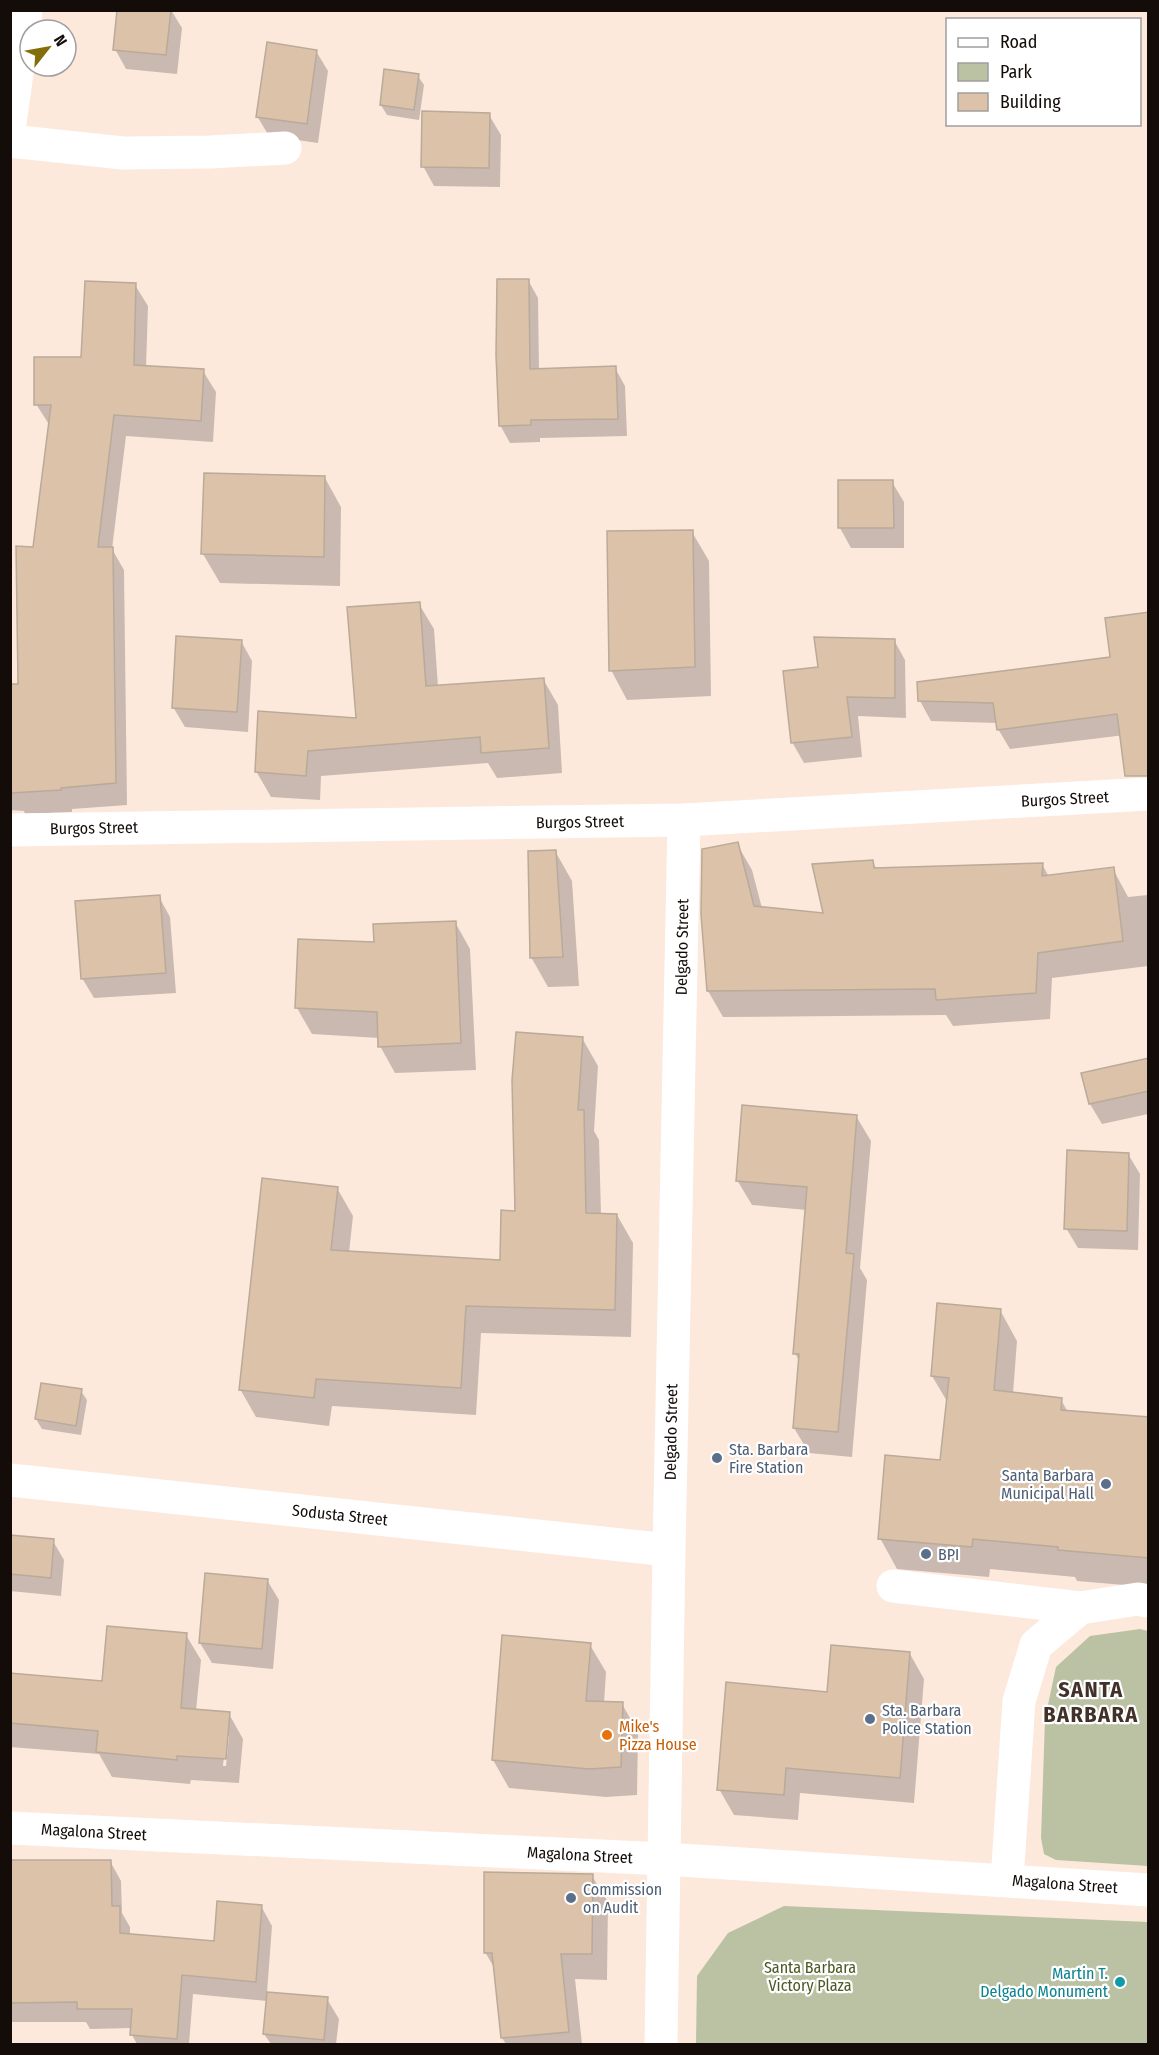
<svg xmlns="http://www.w3.org/2000/svg" width="1159" height="2055" viewBox="0 0 1159 2055" font-family="'Fira Sans Condensed',sans-serif">
  <style>
    .green { fill: #bac2a3 }
    .shadow { fill: #0003; fill-rule: evenodd }
    .building { fill: #dbc2a8; stroke: #b9aa9a; stroke-width: 1.5 }
    .lines { fill: none; stroke-linecap: round; stroke-linejoin: round }
    .minor { stroke: #fff; stroke-width: 33 }
    .service-dot { fill: #5c6f8a; stroke: #fff; stroke-width: 2 }
    .food-dot { fill: #e8710a; stroke: #fff; stroke-width: 2 }
    .culture-dot { fill: #0f9aa8; stroke: #fff; stroke-width: 2 }
    .labels { text-anchor: middle; dominant-baseline: central; stroke-width: 4.5; stroke-linejoin: round; paint-order: stroke }
    .street-label { font-size: 16px; fill: #130c09; stroke: #fff }
    .service-label { font-size: 16px; fill: #4e5e75; stroke: #fff; text-anchor: start }
    .food-label { font-size: 16px; fill: #c56008; stroke: #fff; text-anchor: start }
    .park-label { font-size: 16px; fill: #4d5825; stroke: #fff }
    .culture-label { font-size: 16px; fill: #0d838f; stroke: #fff; text-anchor: end }
    .district-label { font-size: 22px; font-weight: bold; letter-spacing: 1.5px; fill: #413128; stroke: #fff }
  </style>
  <rect width="100%" height="100%" fill="#fde8dc"/>
  <g class="green">
    <path d="M1140,1629L1148,1631V1866L1056,1860L1044,1854L1041,1838L1045,1719L1056,1667L1090,1636Z"/>
    <path d="M784,1906L1148,1922V2044H696L697,1976L728,1933Z"/>
  </g>
  <g class="shadow">
    <path d="M118,10H171L182,28L177,74L126,69L115,49Z"/>
    <path d="M316,51L328,71L318,143L269,136L257,116Z"/>
    <path d="M418,76L424,85L419,120L387,115L381,105Z"/>
    <path d="M489,115L501,135L500,187L434,186L423,166Z"/>
    <path d="M528,280L538,298L539,370L615,368L625,386L627,436L540,438V442L510,443L500,425Z"/>
    <path d="M135,285L148,306L146,367L203,371L216,392L213,442L126,436L112,549L124,570L127,805L72,809V812L25,814L24,811L10,810V686L19,685L50,426L36,404L83,359Z"/>
    <path d="M325,478L341,507L340,586L220,583L203,554Z"/>
    <path d="M839,482H892L904,502V548H851L840,528Z"/>
    <path d="M692,532L709,561L711,696L627,700L611,670Z"/>
    <path d="M419,604L434,629L438,687L543,679L558,705L562,773L497,778L488,763L321,776L320,800L271,797L256,771L357,720Z"/>
    <path d="M894,640L905,660L906,718L858,716L862,757L804,763L792,742L820,669Z"/>
    <path d="M241,641L252,661L248,732L185,727L173,707Z"/>
    <path d="M1112,658L1125,735L1010,749L998,729L997,723L931,721L920,701Z"/>
    <path d="M737,844L752,870L762,908L825,914L873,862L877,870L1042,864L1049,877L1113,869L1128,897L1148,895V966L1052,978L1050,1019L953,1026L946,1015L723,1017L708,991Z"/>
    <path d="M555,851L572,881L579,986L548,987L531,957Z"/>
    <path d="M159,897L170,917L176,993L94,998L82,978Z"/>
    <path d="M455,922L470,949L476,1070L395,1073L380,1046L379,1038L312,1034L297,1008L375,944Z"/>
    <path d="M582,1038L598,1066L594,1131L599,1140L601,1215H617L633,1243L631,1337L481,1333L476,1415L332,1406L329,1426L256,1417L240,1389L337,1188L353,1216L349,1253L501,1262L517,1212Z"/>
    <path d="M1148,1069V1114L1102,1124L1090,1104Z"/>
    <path d="M856,1116L871,1141L860,1268L867,1280L852,1457L809,1453L794,1428L800,1363L795,1353L807,1210L752,1205L737,1180Z"/>
    <path d="M1128,1154L1140,1174L1138,1250L1078,1248L1066,1228Z"/>
    <path d="M1000,1310L1017,1341L1013,1394L1061,1400L1068,1412L1148,1419V1587L1077,1581L1075,1577L990,1569L989,1577L897,1569L880,1538L941,1462L948,1403L932,1376Z"/>
    <path d="M81,1391L87,1400L81,1435L42,1429L36,1419Z"/>
    <path d="M10,1537L53,1541L64,1560L61,1596L10,1591Z"/>
    <path d="M267,1580L279,1600L273,1669L212,1663L200,1643Z"/>
    <path d="M186,1635L201,1660L196,1711L229,1714L243,1739L239,1783L191,1780L190,1784L112,1777L99,1754L10,1747V1674L103,1683ZM226,1736H229L226,1766H223Z"/>
    <path d="M590,1645L606,1672L604,1703L622,1704L638,1732L637,1795L606,1797L509,1788L493,1760Z"/>
    <path d="M910,1654L924,1679L914,1803L800,1793L798,1820L734,1815L719,1789L828,1694Z"/>
    <path d="M110,1861L121,1881L122,1913L130,1927V1936L215,1943L261,1906L272,1926L267,1993L327,1999L339,2019L336,2044H271L264,2034L267,2001L193,1994L189,2044H137L132,2035V2028L90,2029L86,2022H10V1862Z"/>
    <path d="M592,1876L608,1902L607,1980L575,1979L582,2044H506L502,2038L495,1969L485,1952Z"/>
  </g>
  <g class="building">
    <path d="M117,10H171L166,55L113,50Z"/>
    <path d="M267,42L317,50L307,124L256,117Z"/>
    <path d="M384,69L419,74L414,110L380,105Z"/>
    <path d="M422,111L490,113L489,168L421,167Z"/>
    <path d="M497,279H529L530,369L616,366L618,419L531,420V425L499,426L496,355Z"/>
    <path d="M85,281L136,283L134,365L204,369L201,421L114,415L98,547H113L116,783L61,788V790L11,793L10,684H18L16,546L33,547L51,405H34V357H81Z"/>
    <path d="M204,473L325,476L324,557L201,554Z"/>
    <path d="M838,480H893L894,528H838Z"/>
    <path d="M693,530L695,667L609,671L607,531Z"/>
    <path d="M420,602L426,686L544,678L549,748L481,753L480,737L308,751L306,776L255,772L258,711L356,718L347,607Z"/>
    <path d="M1149,612V776H1125L1117,714L997,730L993,703L918,701L917,682L1110,657L1105,618Z"/>
    <path d="M176,636L242,640L237,712L172,708Z"/>
    <path d="M814,637L895,639V698L847,697L852,737L791,743L783,671L818,667Z"/>
    <path d="M738,842L754,906L823,913L812,864L873,860L874,868L1043,863L1042,876L1114,867L1123,941L1038,953L1036,993L936,1000L935,989L707,991L701,914L702,849Z"/>
    <path d="M556,850L563,957L530,958L528,851Z"/>
    <path d="M160,895L166,973L81,979L75,901Z"/>
    <path d="M456,921L461,1043L378,1047L377,1012L295,1008L298,939L374,942L373,924Z"/>
    <path d="M516,1032L583,1037L578,1110H584L586,1213L617,1214L615,1310L466,1306L461,1388L316,1379L314,1398L239,1390L262,1178L338,1187L331,1250L500,1260L501,1210L515,1211L512,1080Z"/>
    <path d="M1149,1058V1091L1089,1104L1081,1073Z"/>
    <path d="M742,1105L857,1115L846,1253L854,1254L838,1432L793,1428L799,1354H793L807,1187L736,1181Z"/>
    <path d="M1067,1150L1129,1153L1127,1231L1064,1229Z"/>
    <path d="M937,1303L1001,1309L994,1390L1062,1398L1061,1410L1149,1417V1558L1058,1550V1547L973,1539L972,1547L878,1539L885,1455L940,1460L949,1378L931,1376Z"/>
    <path d="M41,1383L82,1389L76,1426L35,1419Z"/>
    <path d="M10,1535L54,1539L51,1578L10,1574Z"/>
    <path d="M205,1573L268,1579L262,1649L199,1643Z"/>
    <path d="M107,1626L187,1633L181,1708L230,1712L226,1759L177,1756V1760L96,1752L98,1731L10,1723V1673L102,1681Z"/>
    <path d="M502,1635L591,1643L586,1701L623,1702L621,1767L589,1769L492,1760Z"/>
    <path d="M831,1645L910,1652L900,1778L786,1768L784,1795L717,1790L726,1682L827,1692Z"/>
    <path d="M10,1860H111L112,1906H120V1933L214,1941L217,1901L262,1905L256,1982L182,1975L177,2039L130,2035L132,2009H77V2002L10,2003Z"/>
    <path d="M484,1872L593,1874L592,1954H561L569,2032L501,2038L492,1953H484Z"/>
    <path d="M267,1992L328,1997L324,2040L263,2034Z"/>
  </g>
  <g class="lines">
    <g class="minor">
      <path d="M10,123L26,10"/>
      <path d="M10,141L123,153L210,152L285,148"/>
      <path d="M10,830L684,820L1148,794"/>
      <path d="M10,1480L669,1550"/>
      <path d="M893,1586L1080,1608"/>
      <path d="M10,1828L664,1859L1148,1890"/>
      <path d="M1007,1880L1019,1701L1036,1645L1080,1608L1138,1599L1148,1601"/>
      <path d="M661,2044L669,1550L684,820"/>
    </g>
  </g>
  <g class="service-dot">
    <circle cx="717" cy="1458" r="6"/>
    <circle cx="1106" cy="1484" r="6"/>
    <circle cx="926" cy="1554" r="6"/>
    <circle cx="870" cy="1719" r="6"/>
    <circle cx="571" cy="1898" r="6"/>
  </g>
  <circle class="food-dot" cx="607" cy="1735" r="6"/>
  <circle class="culture-dot" cx="1120" cy="1982" r="6"/>
  <g class="labels">
    <g class="street-label">
      <text transform="translate(1065 799) rotate(-3)">Burgos Street</text>
      <text transform="translate(580 822) rotate(-1)">Burgos Street</text>
      <text transform="translate(94 828) rotate(-1)">Burgos Street</text>
      <text transform="translate(682 947) rotate(-89)">Delgado Street</text>
      <text transform="translate(671 1432) rotate(-89)">Delgado Street</text>
      <text transform="translate(340 1515) rotate(6)">Sodusta Street</text>
      <text transform="translate(94 1832) rotate(3)">Magalona Street</text>
      <text transform="translate(580 1855) rotate(3)">Magalona Street</text>
      <text transform="translate(1065 1884) rotate(4)">Magalona Street</text>
    </g>
    <g class="service-label">
      <text x="729" y="1449">Sta. Barbara<tspan x="729" dy="18">Fire Station</tspan></text>
      <text x="1094" y="1475" text-anchor="end">Santa Barbara<tspan x="1094" dy="18">Municipal Hall</tspan></text>
      <text x="938" y="1554">BPI</text>
      <text x="882" y="1710">Sta. Barbara<tspan x="882" dy="18">Police Station</tspan></text>
      <text x="583" y="1889">Commission<tspan x="583" dy="18">on Audit</tspan></text>
    </g>
    <g class="food-label">
      <text x="619" y="1726">Mike's<tspan x="619" dy="18">Pizza House</tspan></text>
    </g>
    <g class="park-label">
      <text x="810" y="1967">Santa Barbara<tspan x="810" dy="18">Victory Plaza</tspan></text>
    </g>
    <g class="culture-label">
      <text x="1108" y="1973">Martin T.<tspan x="1108" dy="18">Delgado Monument</tspan></text>
    </g>
    <g class="district-label">
      <text x="1091" y="1689">SANTA<tspan x="1091" dy="25">BARBARA</tspan></text>
    </g>
  </g>
  <rect width="1159" height="2055" fill="none" stroke="#130c09" stroke-width="24"/>
  <rect x="946" y="18" width="195" height="108" fill="#ffffff" stroke="#a19e9d" stroke-width="1.5"/>
  <rect x="958" y="38" width="30" height="9" fill="#ffffff" stroke="#a19e9d" stroke-width="1.5"/>
  <text x="1000" y="48" font-size="18" fill="#130c09">Road</text>
  <rect x="958" y="63" width="30" height="18" fill="#bac2a3" stroke="#a19e9d" stroke-width="1.5"/>
  <text x="1000" y="78" font-size="18" fill="#130c09">Park</text>
  <rect x="958" y="93" width="30" height="18" fill="#dbc2a8" stroke="#a19e9d" stroke-width="1.5"/>
  <text x="1000" y="108" font-size="18" fill="#130c09">Building</text>
  <g transform="translate(48 48) rotate(59)"><circle r="28" fill="#ffffff" stroke="#a19e9d" stroke-width="1.5"/>
  <path d="M0-4.5L10 22L0 15L-10 22Z" fill="#846d0b"/>
  <text y="-9" font-size="16" font-weight="bold" text-anchor="middle" fill="#130c09">N</text>
  </g>
</svg>
